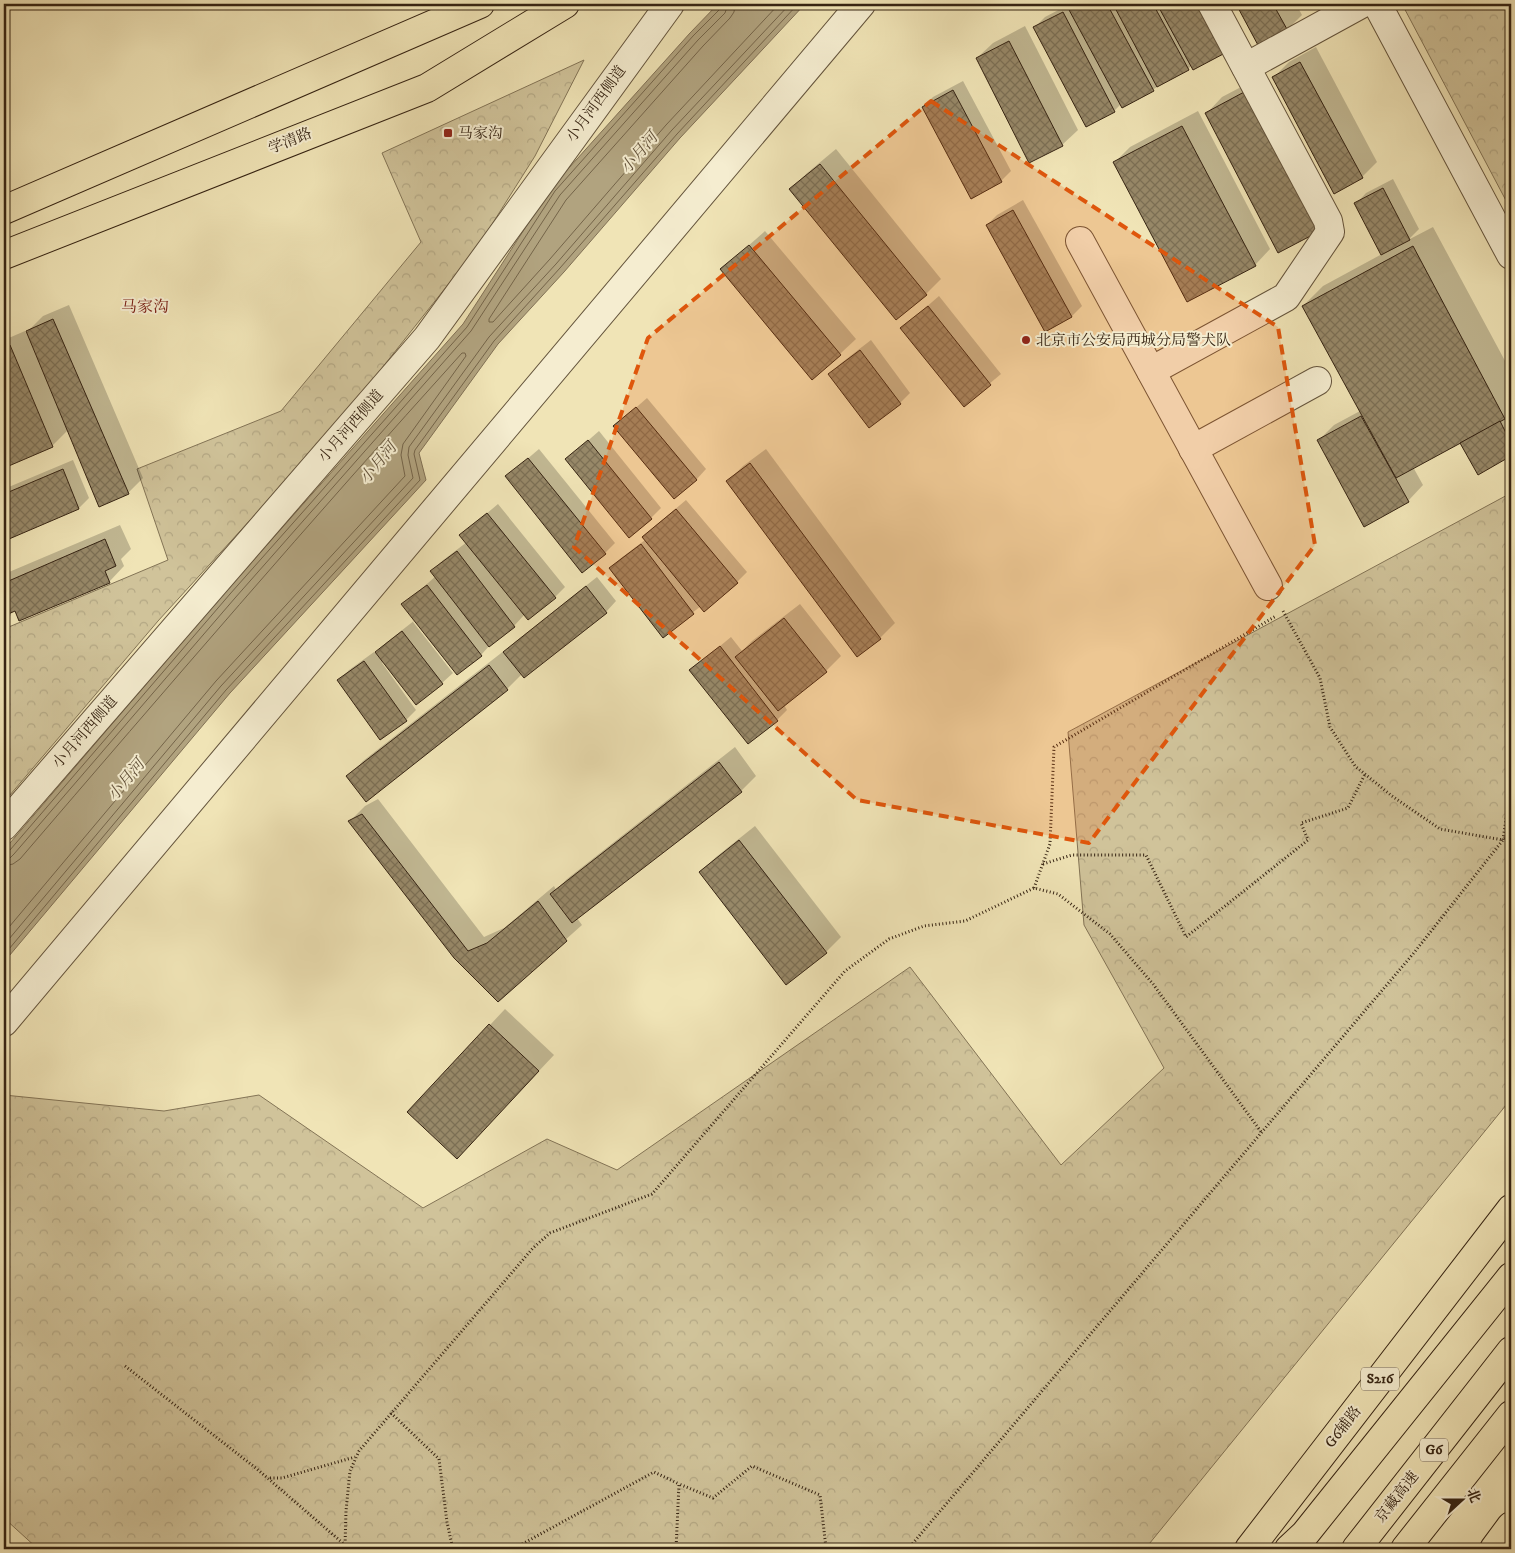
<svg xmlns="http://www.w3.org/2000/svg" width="1515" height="1553" viewBox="0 0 1515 1553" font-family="'IM FELL DW Pica','Noto Serif SC',serif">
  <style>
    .forest { fill: url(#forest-crowns); stroke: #837456 }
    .water { fill: #b1a37f; stroke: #807054 }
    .shadow { fill: #0003 }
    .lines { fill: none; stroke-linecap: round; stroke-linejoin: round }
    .shore { stroke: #746449; stroke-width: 1 }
    .building { fill: url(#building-cross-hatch); stroke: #362413 }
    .minor-casing { stroke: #64543c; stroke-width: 30 }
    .major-casing { stroke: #362413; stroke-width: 30 }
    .highway-casing { stroke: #362413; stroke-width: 30 }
    .path { stroke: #362413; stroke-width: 3; stroke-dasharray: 1 2.5; stroke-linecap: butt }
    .minor { stroke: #f5edd0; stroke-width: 28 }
    .major { stroke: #f0e4b6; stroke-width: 28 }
    .highway { stroke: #f0e4b6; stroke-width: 28 }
    .marked { fill: #df560c; fill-opacity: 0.2; stroke: #df560c; stroke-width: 4; stroke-dasharray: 10 6; stroke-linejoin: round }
    .poi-dot { fill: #8f2418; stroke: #f5edd0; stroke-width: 2 }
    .labels { text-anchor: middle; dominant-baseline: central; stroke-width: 4; stroke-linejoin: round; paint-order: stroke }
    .shield { fill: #f5edd0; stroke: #6f604c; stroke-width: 1 }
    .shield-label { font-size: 14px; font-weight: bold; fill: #362413 }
    .street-label { font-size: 15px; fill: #362413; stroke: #f5edd0 }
    .poi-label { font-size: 15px; fill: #362413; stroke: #f5edd0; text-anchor: start }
    .water-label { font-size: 16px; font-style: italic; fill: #615039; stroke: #f5edd0 }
    .neighbourhood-label { font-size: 16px; fill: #7a1f14; stroke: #f5edd0 }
  </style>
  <defs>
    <pattern id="forest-crowns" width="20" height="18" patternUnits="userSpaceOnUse" patternTransform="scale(1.25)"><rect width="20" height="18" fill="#d0c39a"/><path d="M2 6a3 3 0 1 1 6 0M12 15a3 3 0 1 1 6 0" fill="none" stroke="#b3a784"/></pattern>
    <pattern id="building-cross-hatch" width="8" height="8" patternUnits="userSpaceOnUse" patternTransform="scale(1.25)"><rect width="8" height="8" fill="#978868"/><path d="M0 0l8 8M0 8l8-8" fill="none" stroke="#7c6f54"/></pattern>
  </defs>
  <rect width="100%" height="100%" fill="#f0e4b6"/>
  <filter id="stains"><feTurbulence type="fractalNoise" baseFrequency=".004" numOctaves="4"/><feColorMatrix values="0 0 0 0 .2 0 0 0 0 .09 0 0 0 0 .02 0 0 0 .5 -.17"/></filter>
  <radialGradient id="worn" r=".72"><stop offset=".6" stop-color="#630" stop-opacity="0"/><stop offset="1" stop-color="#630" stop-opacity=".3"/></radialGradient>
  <g class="forest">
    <path d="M1402,4H1511V210Z"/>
    <path d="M584,60L535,156L477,248L336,426L158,621L4,802V629L168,560L137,469L281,411L421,242L382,153Z"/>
    <path d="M1511,493V1099L1145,1549H38L4,1518V1095L164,1111L259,1095L423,1208L547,1139L617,1170L910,967L1061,1165L1164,1068L1084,925L1068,732Z"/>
  </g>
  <path class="water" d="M718,4H805L680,138L564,272L498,344L419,453L426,480L230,693L4,962V850L226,591L463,324L551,188L690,33Z"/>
  <g class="shadow">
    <path d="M1070,4H1225L1192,65L1188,69L1123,107L1121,104L1114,111L1035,27L1045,17Z"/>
    <path d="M1237,4H1296L1302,15L1287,30L1259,45Z"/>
    <path d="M1025,26L1078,130L1062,145L977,58L993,43Z"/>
    <path d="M1316,47L1377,162L1362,177L1273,78L1289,62Z"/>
    <path d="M1262,76L1334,215L1207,113L1222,97Z"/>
    <path d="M963,81L1011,171L1001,181L923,107L933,97Z"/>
    <path d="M1198,111L1270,249L1255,265L1114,163L1130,147Z"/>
    <path d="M836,149L941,279L926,294L791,189L806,174Z"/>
    <path d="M1393,179L1419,229L1408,240L1433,227L1511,372V455L1478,473L1461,442L1413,467L1423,485L1408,501L1318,441L1334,425L1360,411L1303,306L1323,286L1382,254L1356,204L1366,193Z"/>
    <path d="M1023,200L1082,306L1072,316L1046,330L987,225L997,215Z"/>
    <path d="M765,231L856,339L840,354L722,269Z"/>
    <path d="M939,296L1001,374L964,405L902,328Z"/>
    <path d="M69,305L143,478L128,493L68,430L52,446L4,467V340L25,331L26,333L43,316Z"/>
    <path d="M871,340L910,393L900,403L869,426L830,374L840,364Z"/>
    <path d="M647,398L706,469L696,480L615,426Z"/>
    <path d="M599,431L661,508L651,518L567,459Z"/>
    <path d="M539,449L615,543L605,553L506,477Z"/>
    <path d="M766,449L895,623L880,638L728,481L743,466Z"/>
    <path d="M73,460L89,498L79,508L7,530L4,533V489Z"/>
    <path d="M686,500L747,572L737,582L701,606L663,636L611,568L621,558L645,540L654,527Z"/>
    <path d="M498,504L565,587L555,597L525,614L514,626L491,644L481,655L457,674L415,620L413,622L453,673L442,683L416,703L384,661L382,663L416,710L406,720L339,681L349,670L374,652L375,653L387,642L415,620L403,605L436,576L432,571L442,561L467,542L461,535Z"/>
    <path d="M120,525L131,549L121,559L124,566L109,582L15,609L10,612L11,615L4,622V578L9,572Z"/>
    <path d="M597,577L616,601L606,612L522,674L507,689L366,800L348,777L363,761L505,650L506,652L515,642Z"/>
    <path d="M800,604L841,656L826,671L784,705L787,710L777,720L691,670L731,637L742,651L752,641Z"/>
    <path d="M735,747L756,776L741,791L577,918L582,925L498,1000L350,821L365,806L378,799L484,937L504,928L554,886L556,890L567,879Z"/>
    <path d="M755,826L841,937L826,952L700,872L716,857Z"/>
    <path d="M505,1009L554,1055L457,1158L490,1025Z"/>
  </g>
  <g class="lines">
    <g class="shore">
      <path d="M735,4L734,12L730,18L703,46L566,200L489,319V322H493L550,259L666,125L779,4"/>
      <path d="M4,852L10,850L230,594L467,327L555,191L693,36L720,9L722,4"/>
      <path d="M4,859L10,858L14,854L235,598L471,331L560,195L698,40L725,13L728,4"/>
      <path d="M4,866L13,864L20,859C166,689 312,519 462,353H465L466,356L403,444L401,455L405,476L216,681L4,933"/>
      <path d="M4,945L221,686L413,478L408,455L409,447L489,337L556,264L672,130L790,4"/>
      <path d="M4,955L226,690L420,480L414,454L415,450L494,341L560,268L677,134L798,4"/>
    </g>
  </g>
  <g class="building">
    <path d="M1076,4H1107L1154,91L1122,108L1068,8Z"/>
    <path d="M1113,4H1153L1189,70L1157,87Z"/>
    <path d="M1157,4H1201L1227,52L1193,70Z"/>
    <path d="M1236,4H1273L1288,31L1259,47Z"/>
    <path d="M1063,12L1115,112L1086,127L1033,27Z"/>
    <path d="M1009,41L1063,146L1029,163L976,58Z"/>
    <path d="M1300,62L1363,178L1334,194L1272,77Z"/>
    <path d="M953,90L1002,182L971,199L922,107Z"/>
    <path d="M1246,91L1320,231L1278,253L1205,113Z"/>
    <path d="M1182,126L1256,266L1187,302L1113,162Z"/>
    <path d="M820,164L927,295L896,320L789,189Z"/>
    <path d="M1383,188L1410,240L1381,255L1354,203Z"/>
    <path d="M1013,210L1072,317L1045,332L986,225Z"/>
    <path d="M749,245L841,355L812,380L720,269Z"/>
    <path d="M1413,246L1505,419L1396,478L1302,306Z"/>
    <path d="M928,306L991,385L964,407L900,328Z"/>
    <path d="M53,319L129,494L99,507L26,331Z"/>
    <path d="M10,345L53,447L4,468V348Z"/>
    <path d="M860,350L901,404L869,428L828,374Z"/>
    <path d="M636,407L697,480L674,499L613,426Z"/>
    <path d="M1361,416L1409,502L1364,527L1317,440Z"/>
    <path d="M1500,421L1511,443V456L1478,475L1460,443Z"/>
    <path d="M588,440L652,519L629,538L565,459Z"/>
    <path d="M528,458L606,554L582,573L505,476Z"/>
    <path d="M750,463L881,639L857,657L726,481Z"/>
    <path d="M63,469L79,509L9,539L4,526V494Z"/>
    <path d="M676,509L738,583L704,612L642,537Z"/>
    <path d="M487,513L556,598L528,620L459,535Z"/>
    <path d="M105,539L116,566L105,571L110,583L19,621L15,611L4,616V583Z"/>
    <path d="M641,544L694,614L663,638L609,568Z"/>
    <path d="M457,551L515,627L489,647L430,571Z"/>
    <path d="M427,585L482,656L457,675L401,604Z"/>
    <path d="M586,586L607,613L524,678L503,652Z"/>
    <path d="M784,618L827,672L778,711L735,657Z"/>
    <path d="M402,631L443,684L416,705L375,652Z"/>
    <path d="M720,646L778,721L748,744L689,670Z"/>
    <path d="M364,661L407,721L380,740L337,680Z"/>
    <path d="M489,665L508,690L366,802L346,776Z"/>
    <path d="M719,762L742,792L572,923L550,894Z"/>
    <path d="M362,814L468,951L487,943L538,901L567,941L498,1002L454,958L348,821Z"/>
    <path d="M739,840L827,953L786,985L699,872Z"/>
    <path d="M489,1024L539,1071L457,1159L407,1112Z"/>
  </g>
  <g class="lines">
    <g class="minor-casing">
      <g id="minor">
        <path d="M1377,4L1511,255"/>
        <path d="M1246,67L1361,4"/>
        <path d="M1080,241L1268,586"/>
        <path d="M1151,371L1286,297L1330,232L1328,221L1212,4"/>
        <path d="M1193,449L1317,381"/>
        <path d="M4,826L427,338L670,4"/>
        <path d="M4,1022L861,4"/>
      </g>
    </g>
    <g class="major-casing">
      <g id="major">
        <path d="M4,210L480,4"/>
        <path d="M4,255L427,88L565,4"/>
        <path d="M1249,1549L1511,1209"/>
      </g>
    </g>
    <g class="highway-casing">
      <g id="highway">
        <path d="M1289,1549L1305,1534L1511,1277"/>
        <path d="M1356,1549L1511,1351"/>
        <path d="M1405,1549L1511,1415"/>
        <path d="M1494,1549L1511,1526"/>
      </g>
    </g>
    <g class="path">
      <path d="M1283,611L1320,678L1330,727L1355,766L1392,796L1440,829L1503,840L1511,784"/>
      <path d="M1043,864L1072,855H1146L1186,937L1308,840L1301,823L1348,808L1365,774"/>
      <path d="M1034,888L1050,844L1054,747L1276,616"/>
      <path d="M125,1366L257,1469L345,1545"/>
      <path d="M391,1413L439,1459L447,1522L452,1545L455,1549"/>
      <path d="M270,1478H282L355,1457"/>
      <path d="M349,1549L345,1546L346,1511L350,1471L359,1451L533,1248L550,1233L652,1194L845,971L889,939L924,926L965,921L1034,888L1058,894L1110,934L1153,984L1262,1133"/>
      <path d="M513,1549L654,1472L679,1484"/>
      <path d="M676,1549L679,1484L713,1498L752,1466L820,1495L826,1548L824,1549"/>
      <path d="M908,1549L1413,954L1503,840L1511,833"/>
    </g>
    <use href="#minor" class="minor"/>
    <use href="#major" class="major"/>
    <use href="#highway" class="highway"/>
  </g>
  <path class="marked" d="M931,101L1278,327L1315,545L1089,843L857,800L574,547L648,338Z"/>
  <g class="poi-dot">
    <rect x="443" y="128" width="10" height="10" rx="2.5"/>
    <circle cx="1026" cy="340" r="5"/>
  </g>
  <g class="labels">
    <g class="shield">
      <rect x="1361" y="1367.5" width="38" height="23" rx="4"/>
      <rect x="1420" y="1438.5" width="28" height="23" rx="4"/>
    </g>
    <g class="shield-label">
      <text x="1380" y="1379">S216</text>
      <text x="1434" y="1450">G6</text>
    </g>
    <g class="street-label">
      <text transform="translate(596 104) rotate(-54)">小月河西侧道</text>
      <text transform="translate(290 141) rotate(-22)">学清路</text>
      <text transform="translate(351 426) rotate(-49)">小月河西侧道</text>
      <text transform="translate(85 732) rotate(-49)">小月河西侧道</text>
      <text transform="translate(1343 1427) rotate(-52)">G6辅路</text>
      <text transform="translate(1397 1497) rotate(-52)">京藏高速</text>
    </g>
    <g class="poi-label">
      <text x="458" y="133">马家沟</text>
      <text x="1036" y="340">北京市公安局西城分局警犬队</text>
    </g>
    <g class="water-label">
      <text transform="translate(639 153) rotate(-50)">小月河</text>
      <text transform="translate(378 463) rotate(-51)">小月河</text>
      <text transform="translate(126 780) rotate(-51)">小月河</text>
    </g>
    <g class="neighbourhood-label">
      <text x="145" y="307">马家沟</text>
    </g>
  </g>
  <rect width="1515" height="1553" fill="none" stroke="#f0e4b6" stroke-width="20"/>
  <rect x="5" y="5" width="1505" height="1543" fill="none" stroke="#362413" stroke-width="2.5"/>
  <rect x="10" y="10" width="1495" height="1533" fill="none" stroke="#362413"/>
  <g transform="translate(1462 1500) rotate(69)" stroke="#f5edd0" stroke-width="4" paint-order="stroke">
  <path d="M0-4L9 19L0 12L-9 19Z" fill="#362413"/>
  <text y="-8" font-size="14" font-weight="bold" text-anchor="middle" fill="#362413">北</text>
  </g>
  <rect width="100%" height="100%" filter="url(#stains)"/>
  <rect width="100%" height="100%" fill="url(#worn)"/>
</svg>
